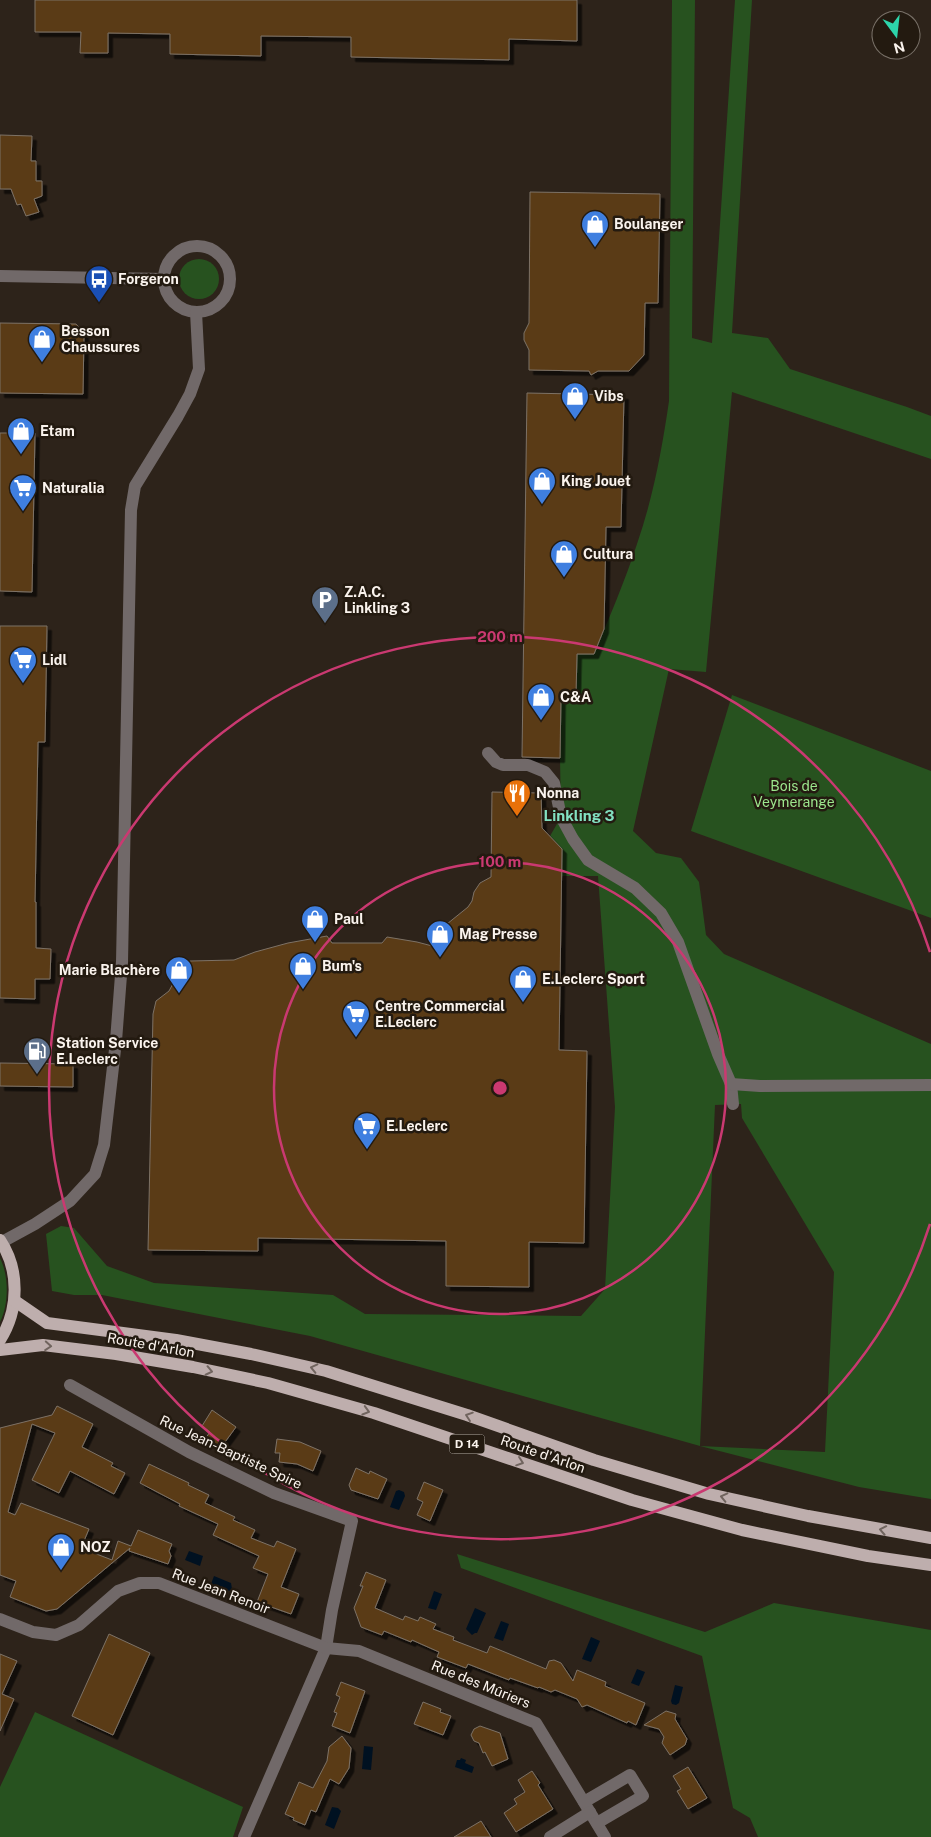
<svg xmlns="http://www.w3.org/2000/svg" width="931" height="1837" viewBox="0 0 931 1837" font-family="'Public Sans',sans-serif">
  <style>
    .green { fill: #27521f; fill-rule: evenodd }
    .water { fill: #001121 }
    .building { fill: #5a3b17; stroke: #7d7266; filter: url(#shadow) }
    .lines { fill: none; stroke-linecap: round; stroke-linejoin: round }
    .minor { stroke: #716969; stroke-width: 12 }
    .major { stroke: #beaead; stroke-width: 12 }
    .oneway { stroke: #70645e }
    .ring { fill: none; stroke: #ca3971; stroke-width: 2.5 }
    .labels { text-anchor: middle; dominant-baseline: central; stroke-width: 5; stroke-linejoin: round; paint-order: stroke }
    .shield { fill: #231a10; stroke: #bab2ab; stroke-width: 1 }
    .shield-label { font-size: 12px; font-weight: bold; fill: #faf3ed }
    .poi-label { font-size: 14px; font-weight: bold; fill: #faf3ed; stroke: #231a10; text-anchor: start }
    .park-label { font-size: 14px; fill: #9ce68d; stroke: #231a10 }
    .street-label { font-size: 14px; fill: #faf3ed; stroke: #231a10 }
    .neighbourhood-label { font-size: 15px; font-weight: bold; fill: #83e1c2; stroke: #231a10 }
    .centre { fill: #ca3971; stroke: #231a10; stroke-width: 2.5 }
    .ring-label { font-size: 15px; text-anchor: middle; font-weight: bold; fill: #ca3971; stroke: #231a10; stroke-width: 5; stroke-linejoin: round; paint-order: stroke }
  </style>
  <defs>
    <filter id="shadow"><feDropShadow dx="4.5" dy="4.5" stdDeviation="0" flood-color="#0009"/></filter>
  </defs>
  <rect width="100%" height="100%" fill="#2d231a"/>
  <g class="green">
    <path d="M672,0H695L692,338L712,343L735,0H752L732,333L768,338L790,369L907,407L931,416V459L732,392L706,672L669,669L633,831L656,853L681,858L699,882L706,935L724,954L931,1044V1499L859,1487L700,1446L310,1336L102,1295H74L52,1291L46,1234L61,1226L74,1228L107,1266L154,1283L333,1295L365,1314L581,1316L605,1289L615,1107L598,876H562V849L550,836L561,817L560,758L561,694H576L577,654H594C609,618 625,581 637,544C653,498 662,449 669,401ZM741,1104L742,1118L834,1272L825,1452L700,1446L715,1105Z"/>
    <circle cx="199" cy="279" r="20"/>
    <path d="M732,695L931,771V918L691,831Z"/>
    <path d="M0,1258C9,1276 9,1304 0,1322Z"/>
    <path d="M457,1554L705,1632L774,1603L931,1630V1837H758L750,1818L733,1808L702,1656L461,1568Z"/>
    <path d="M35,1712L243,1807L233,1837H0V1787Z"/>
  </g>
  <g class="water">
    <path d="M399,1490L404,1492L405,1496L399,1510L390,1507L396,1491Z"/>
    <path d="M189,1551L203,1556L200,1566L185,1560Z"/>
    <path d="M214,1576L231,1583L232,1589L229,1591L211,1584Z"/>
    <path d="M434,1591L442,1594L436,1610L428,1608Z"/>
    <path d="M475,1608L486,1613L477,1633H475L472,1635L466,1629Z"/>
    <path d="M501,1621L509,1624L503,1641L494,1638Z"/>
    <path d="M591,1637L600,1641L591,1662L582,1659Z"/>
    <path d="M637,1669L645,1672L639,1686L631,1683Z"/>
    <path d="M675,1685L683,1687L679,1703L676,1705L672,1704L671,1701Z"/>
    <path d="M364,1746L373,1747L371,1770L362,1769Z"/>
    <path d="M461,1758L466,1760L465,1763L474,1767L472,1773L455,1767L457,1760H460Z"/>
    <path d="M332,1807L338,1808L341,1811L334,1829L325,1825Z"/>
  </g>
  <g class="building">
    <path d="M35,0H577V41L509,39V60L351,57V37L261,36V56L170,54V34L108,33V53H80L81,32H35Z"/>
    <path d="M0,135L32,136L31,161H36V181H42V196L34,199L39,212L26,216L21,204L17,205L11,189H0Z"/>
    <path d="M530,192L660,194L658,303H645L644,355L629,371H598L591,375L589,371L529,370V350L524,340V333L529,323Z"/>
    <path d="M0,323L76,324L84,333L83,394L0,393Z"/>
    <path d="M527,393L624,395L621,527H606L604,629L594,654H577L576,694H561L560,758L522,757Z"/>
    <path d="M0,433H35L32,592L0,591Z"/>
    <path d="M0,626H47L45,742H38L35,902H36V948L51,949L50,979H35V999L0,998Z"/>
    <path d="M492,792L541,793L542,828L562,849L559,1050L587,1051L584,1243L529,1242V1287L446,1286V1241L258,1238V1251L148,1250L153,1014L156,1001L169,991L182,967L190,961L234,960L255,952L288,943L327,936L332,943H382L387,937L417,942L436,947L447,924L468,907L472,901L474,892L480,883L491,877Z"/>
    <path d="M0,1063L73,1064V1087L0,1086Z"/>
    <path d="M57,1406L93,1424L82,1447L113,1463L111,1466L125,1473L114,1494L70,1471L59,1493L32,1480L55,1433L32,1424L8,1512L15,1515L21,1503L89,1529L81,1548L112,1560L118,1541L131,1546L138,1530L172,1544L169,1551L171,1556L168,1564L129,1551L130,1548L57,1609L46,1611L10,1597L16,1581L0,1575V1428L52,1415Z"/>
    <path d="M212,1410L236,1427L220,1449L205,1439L210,1432L202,1426Z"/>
    <path d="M277,1439L300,1442L321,1451L313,1471L297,1464L279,1462L280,1453H275Z"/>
    <path d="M149,1464L189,1483L188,1485L209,1495L205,1503L235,1517L233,1520L255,1530L251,1538L274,1547L277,1541L296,1549L281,1587L299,1594L291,1614L257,1602L268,1574L253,1568L259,1556L213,1535L218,1524L179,1506L180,1504L140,1483Z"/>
    <path d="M356,1468L369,1474L370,1471L387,1479L378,1499L351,1490L349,1485Z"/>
    <path d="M424,1482L443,1490L430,1521L417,1515L423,1502L417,1499Z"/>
    <path d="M366,1572L386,1580L375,1608L403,1620L405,1616L418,1621L420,1617L436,1624L433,1629L454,1637L453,1640L487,1653L490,1646L546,1669L549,1661L554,1660L561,1663L573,1681L577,1670L606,1682L605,1686L645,1703L636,1725L628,1721L627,1723L587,1705L582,1707L577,1699L555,1690L551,1692L539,1687L538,1688L510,1678L509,1680L468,1664L466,1668L437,1657L439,1652L412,1640L411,1642L384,1631L382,1635L361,1627L354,1608L363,1586H360Z"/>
    <path d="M109,1634L150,1653L113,1735L72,1716Z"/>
    <path d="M0,1654L17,1661L2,1694L14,1699L0,1731Z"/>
    <path d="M341,1682L365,1691L350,1733L332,1726L337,1713L334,1712L340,1697L336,1695Z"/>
    <path d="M423,1702L441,1709L440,1712L451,1716L443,1735L414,1724Z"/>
    <path d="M666,1711L676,1714L675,1719L687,1739L685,1745L670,1755L662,1743L664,1737L659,1729L644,1725Z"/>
    <path d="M480,1726L500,1733L508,1759L492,1766L485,1752L483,1753L479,1743L474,1741L471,1735L474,1729Z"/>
    <path d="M342,1736L351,1748L349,1768L339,1784L330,1779L316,1812L311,1810L305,1825L293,1820L294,1818L285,1814L299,1782L313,1788L327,1761L329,1747Z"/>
    <path d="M688,1767L707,1798L688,1809L677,1791L681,1789L673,1776Z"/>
    <path d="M532,1771L540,1783L538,1785L553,1809L516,1832L504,1813L517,1804L514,1799L525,1792L518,1780Z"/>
    <path d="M481,1821L491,1837H454Z"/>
  </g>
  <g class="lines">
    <g class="minor">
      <circle cx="197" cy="279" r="33"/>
      <path d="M0,276L164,279"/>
      <path d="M488,753L496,762L503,765H528L545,772L554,783L561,817L573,839L588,860L635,888L661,913L678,942L718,1054L731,1084L733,1104"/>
      <path d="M731,1084L760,1086L931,1085"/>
      <path d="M2,1242L35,1224L70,1201L95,1174L104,1145L116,1041L122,962L131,510L135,486L178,416L190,394L199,369L196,312"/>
      <path d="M70,1385L189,1452L274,1493L352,1521L332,1610L326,1648L244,1837"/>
      <path d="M0,1619L33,1632L56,1635L79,1625L118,1591L140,1583H159L326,1648L359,1651L536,1723L605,1837"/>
      <path d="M584,1802L630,1775L643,1796L597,1823"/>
      <path d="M550,1837L590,1812"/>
    </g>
    <g class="major">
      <path d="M0,1240C20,1270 19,1310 0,1340"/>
      <path d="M15,1301L47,1323L176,1340L251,1354L326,1371L467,1415L594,1460L709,1494L808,1516L931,1538"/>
      <path d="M0,1350L43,1345L116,1354L193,1367L268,1383L374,1413L632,1500L742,1530L868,1556L931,1565"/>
    </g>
  </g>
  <defs><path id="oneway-chevron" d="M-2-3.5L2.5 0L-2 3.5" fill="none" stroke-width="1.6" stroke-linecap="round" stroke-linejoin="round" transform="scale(1.25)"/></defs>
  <g class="oneway">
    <use href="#oneway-chevron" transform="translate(48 1346) rotate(4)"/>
    <use href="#oneway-chevron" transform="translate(314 1368) rotate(-167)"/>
    <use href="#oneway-chevron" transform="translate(209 1371) rotate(12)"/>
    <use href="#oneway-chevron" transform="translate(366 1411) rotate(16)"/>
    <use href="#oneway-chevron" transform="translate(469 1416) rotate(-161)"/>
    <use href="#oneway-chevron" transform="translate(520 1462) rotate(19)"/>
    <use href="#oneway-chevron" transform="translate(724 1497) rotate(-167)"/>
    <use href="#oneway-chevron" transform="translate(883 1530) rotate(-169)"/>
  </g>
  <g class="ring">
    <circle cx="500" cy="1088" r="226"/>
    <path d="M930 1224A451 451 0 1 1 930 952"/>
  </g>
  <defs>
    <g id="shop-pin" transform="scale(1.4375)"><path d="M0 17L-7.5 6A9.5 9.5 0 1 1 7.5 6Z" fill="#3f7fe0" stroke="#231a10"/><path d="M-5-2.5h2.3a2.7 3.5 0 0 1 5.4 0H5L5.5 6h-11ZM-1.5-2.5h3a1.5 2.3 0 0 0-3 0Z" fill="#fff"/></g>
    <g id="bus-pin" transform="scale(1.4375)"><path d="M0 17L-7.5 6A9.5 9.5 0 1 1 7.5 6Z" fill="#1a4fb4" stroke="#231a10"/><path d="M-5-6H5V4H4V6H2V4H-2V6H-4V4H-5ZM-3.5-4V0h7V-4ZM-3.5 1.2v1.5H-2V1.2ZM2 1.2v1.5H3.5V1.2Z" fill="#fff"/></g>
    <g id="supermarket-pin" transform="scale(1.4375)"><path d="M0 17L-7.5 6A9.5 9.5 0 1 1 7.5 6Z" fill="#3f7fe0" stroke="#231a10"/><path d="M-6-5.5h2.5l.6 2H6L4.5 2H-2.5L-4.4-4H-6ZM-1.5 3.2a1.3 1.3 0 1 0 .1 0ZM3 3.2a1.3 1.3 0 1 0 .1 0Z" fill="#fff"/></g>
    <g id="parking-pin" transform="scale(1.4375)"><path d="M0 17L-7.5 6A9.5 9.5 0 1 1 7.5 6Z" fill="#5c6f8a" stroke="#231a10"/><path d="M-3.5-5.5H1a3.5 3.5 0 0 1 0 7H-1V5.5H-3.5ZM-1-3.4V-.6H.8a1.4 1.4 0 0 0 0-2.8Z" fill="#fff"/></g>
    <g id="restaurant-pin" transform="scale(1.4375)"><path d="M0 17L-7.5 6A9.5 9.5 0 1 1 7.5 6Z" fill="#e8710a" stroke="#231a10"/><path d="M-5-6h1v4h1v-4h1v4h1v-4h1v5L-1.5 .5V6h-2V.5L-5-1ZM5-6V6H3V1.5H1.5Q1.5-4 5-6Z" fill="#fff"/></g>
    <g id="fuel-pin" transform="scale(1.4375)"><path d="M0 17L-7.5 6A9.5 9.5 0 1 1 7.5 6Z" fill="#5c6f8a" stroke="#231a10"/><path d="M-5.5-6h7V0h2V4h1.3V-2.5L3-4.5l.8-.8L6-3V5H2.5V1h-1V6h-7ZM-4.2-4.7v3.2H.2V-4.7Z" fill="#fff"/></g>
  </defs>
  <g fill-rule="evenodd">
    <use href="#shop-pin" x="595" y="224"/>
    <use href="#bus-pin" x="99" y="279"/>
    <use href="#shop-pin" x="42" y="339"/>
    <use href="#shop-pin" x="575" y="396"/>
    <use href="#shop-pin" x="21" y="431"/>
    <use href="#shop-pin" x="542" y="481"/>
    <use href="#supermarket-pin" x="23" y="488"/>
    <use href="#shop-pin" x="564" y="554"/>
    <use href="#parking-pin" x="325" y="600"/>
    <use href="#supermarket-pin" x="23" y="660"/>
    <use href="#shop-pin" x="541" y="697"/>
    <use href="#restaurant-pin" x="517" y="793"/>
    <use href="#shop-pin" x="315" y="919"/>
    <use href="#shop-pin" x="440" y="934"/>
    <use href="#shop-pin" x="303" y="966"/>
    <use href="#shop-pin" x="179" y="970"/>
    <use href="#shop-pin" x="523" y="979"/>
    <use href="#supermarket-pin" x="356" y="1014"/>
    <use href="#fuel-pin" x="37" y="1051"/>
    <use href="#supermarket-pin" x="367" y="1126"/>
    <use href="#shop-pin" x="61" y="1547"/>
  </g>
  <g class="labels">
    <rect class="shield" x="449.5" y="1434.5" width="35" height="19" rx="4"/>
    <g class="shield-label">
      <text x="467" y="1444">D 14</text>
    </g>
    <g class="poi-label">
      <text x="614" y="224">Boulanger</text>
      <text x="118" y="279">Forgeron</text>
      <text x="61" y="331">Besson<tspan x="61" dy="16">Chaussures</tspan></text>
      <text x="594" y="396">Vibs</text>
      <text x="40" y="431">Etam</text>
      <text x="561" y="481">King Jouet</text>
      <text x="42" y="488">Naturalia</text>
      <text x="583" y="554">Cultura</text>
      <text x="344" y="592">Z.A.C.<tspan x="344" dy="16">Linkling 3</tspan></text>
      <text x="42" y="660">Lidl</text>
      <text x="560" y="697">C&amp;A</text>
      <text x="536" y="793">Nonna</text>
      <text x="334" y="919">Paul</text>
      <text x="459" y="934">Mag Presse</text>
      <text x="322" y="966">Bum's</text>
      <text x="160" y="970" text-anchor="end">Marie Blachère</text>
      <text x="542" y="979">E.Leclerc Sport</text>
      <text x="375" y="1006">Centre Commercial<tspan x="375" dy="16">E.Leclerc</tspan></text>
      <text x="56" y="1043">Station Service<tspan x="56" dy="16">E.Leclerc</tspan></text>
      <text x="386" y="1126">E.Leclerc</text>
      <text x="80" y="1547">NOZ</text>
    </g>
    <g class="park-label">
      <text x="794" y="786">Bois de<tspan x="794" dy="16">Veymerange</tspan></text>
    </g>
    <g class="street-label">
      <text transform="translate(151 1345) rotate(10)">Route d'Arlon</text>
      <text transform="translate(231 1452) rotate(25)">Rue Jean-Baptiste Spire</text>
      <text transform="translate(543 1454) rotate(19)">Route d'Arlon</text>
      <text transform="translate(221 1591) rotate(21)">Rue Jean Renoir</text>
      <text transform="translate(481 1684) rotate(22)">Rue des Mûriers</text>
    </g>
    <g class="neighbourhood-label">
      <text x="579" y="815">Linkling 3</text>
    </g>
  </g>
  <circle cx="500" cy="1088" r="8" class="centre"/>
  <g class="ring-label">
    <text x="500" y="642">200 m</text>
    <text x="500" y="867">100 m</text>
  </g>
  <g transform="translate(896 35) rotate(165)"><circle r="24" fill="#231a10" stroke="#797168"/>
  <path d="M0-4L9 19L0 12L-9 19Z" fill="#2dd5ab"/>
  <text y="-8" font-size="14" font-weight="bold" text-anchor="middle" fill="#faf3ed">N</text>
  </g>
</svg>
